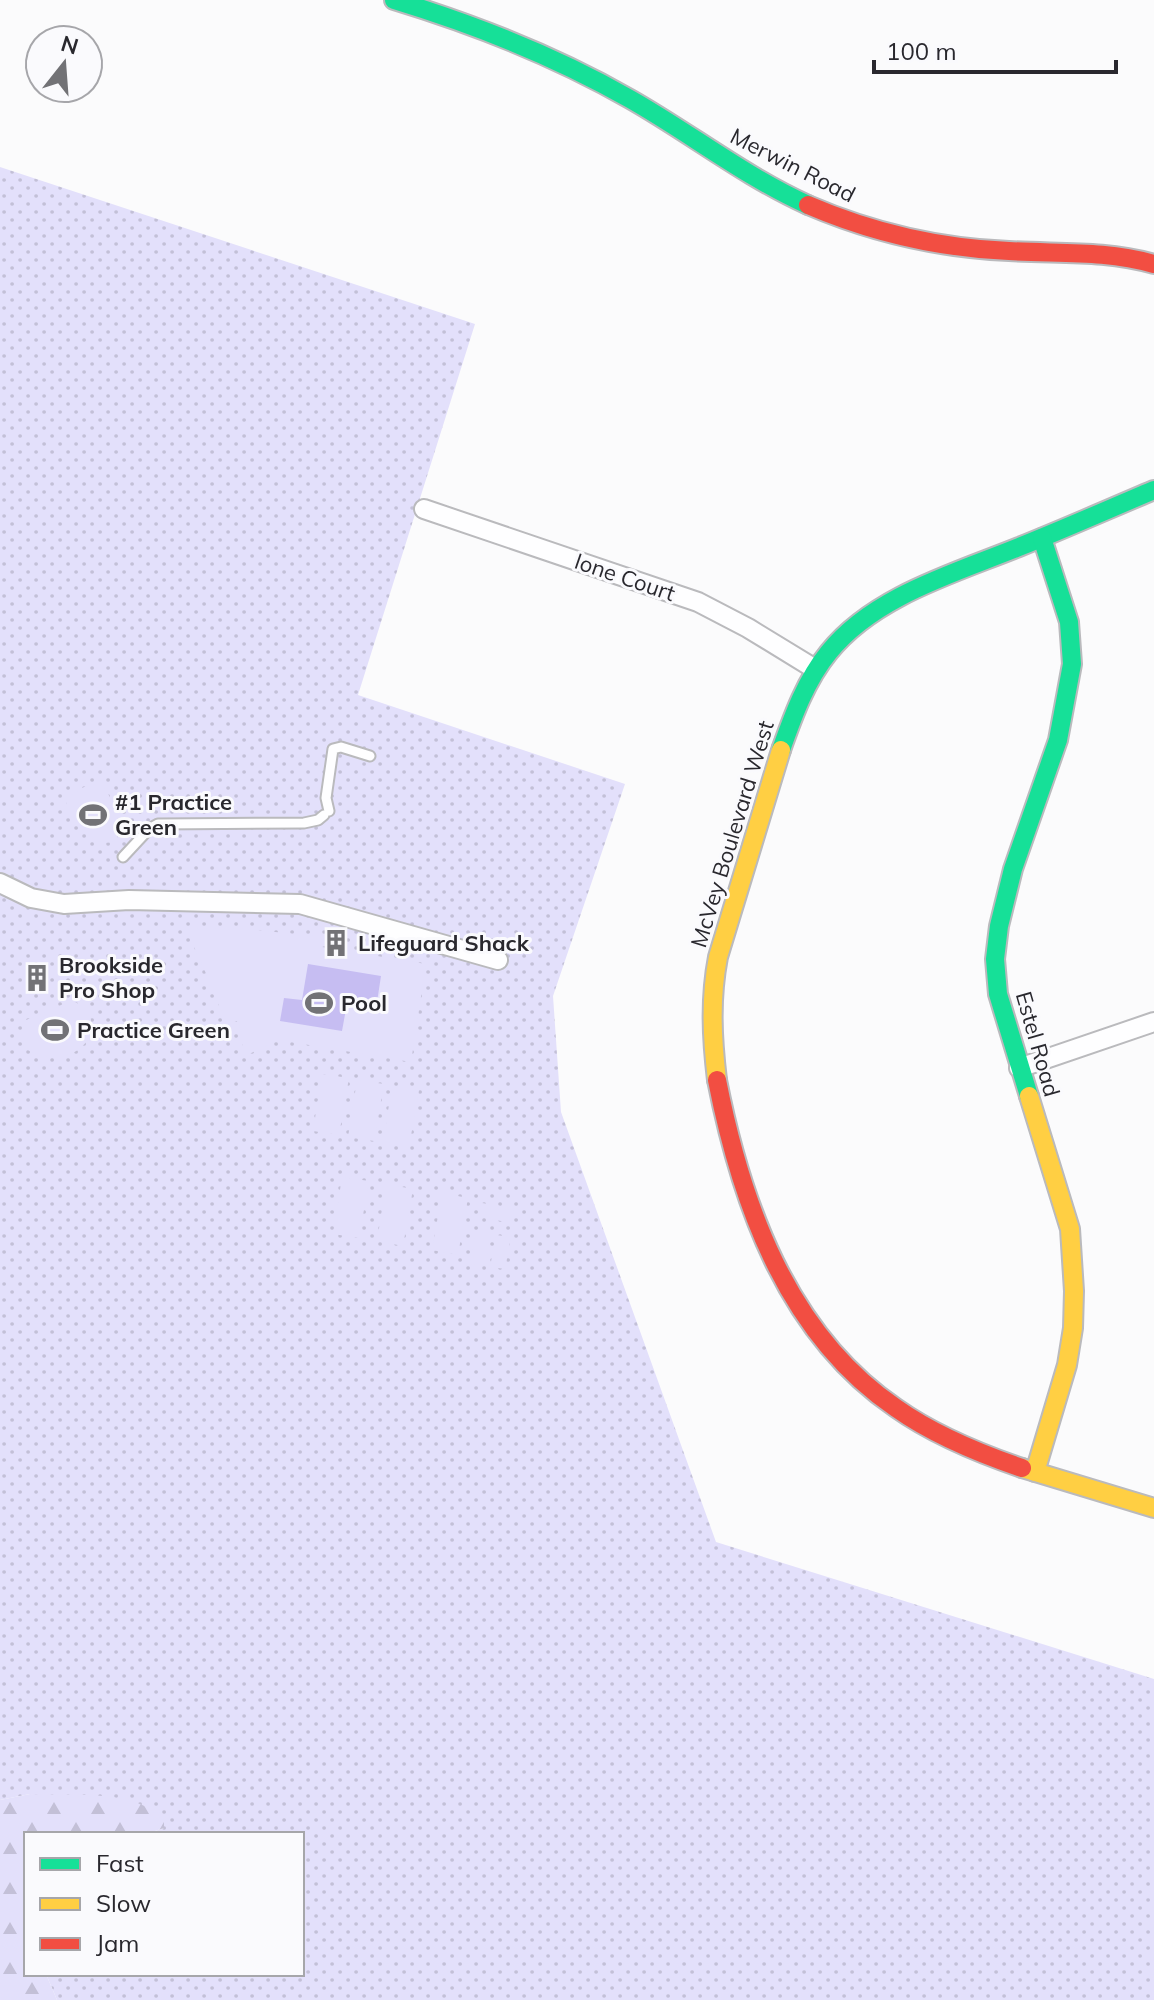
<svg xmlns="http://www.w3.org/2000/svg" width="1154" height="2000" viewBox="0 0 1154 2000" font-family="Mulish,sans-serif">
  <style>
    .green { fill: url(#green-dots) }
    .forest { fill: url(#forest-firs) }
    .pitch { fill: #e3e0fb }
    .water { fill: #c6bdf2 }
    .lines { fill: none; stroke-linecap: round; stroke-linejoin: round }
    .lane-casing { stroke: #bababd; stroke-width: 13 }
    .street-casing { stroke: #bababd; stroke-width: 22 }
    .fast-casing { stroke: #bababd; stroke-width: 22 }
    .slow-casing { stroke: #bababd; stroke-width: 22 }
    .jam-casing { stroke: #bababd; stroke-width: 22 }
    .lane { stroke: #fefeff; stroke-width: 9 }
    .street { stroke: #fefeff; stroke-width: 18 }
    .fast { stroke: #16e098; stroke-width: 18 }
    .slow { stroke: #ffcf43; stroke-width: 18 }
    .jam { stroke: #f24e42; stroke-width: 18 }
    .labels { text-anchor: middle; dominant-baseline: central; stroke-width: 6; stroke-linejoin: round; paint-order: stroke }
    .street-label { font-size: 22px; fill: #29282e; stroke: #fafafd }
    .poi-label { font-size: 22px; font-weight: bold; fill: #29282e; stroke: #fafafd; text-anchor: start }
  </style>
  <defs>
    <pattern id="green-dots" width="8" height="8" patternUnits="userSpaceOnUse" patternTransform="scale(2)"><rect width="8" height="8" fill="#e3e0fb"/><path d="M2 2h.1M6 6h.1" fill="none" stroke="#c3c0d7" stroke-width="1.8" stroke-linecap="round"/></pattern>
    <pattern id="forest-firs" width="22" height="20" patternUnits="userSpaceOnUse" patternTransform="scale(2)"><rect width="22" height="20" fill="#e3e0fb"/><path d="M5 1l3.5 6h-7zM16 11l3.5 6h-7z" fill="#c3c0d7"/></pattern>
  </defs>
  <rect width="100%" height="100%" fill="#fbfbfc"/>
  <path class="green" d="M0,167L475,324L358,695L625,784L553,996L561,1112L716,1542L1154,1679V2000H57L46,1974H302V1834H146L164,1828L30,1794L0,1800Z"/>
  <path class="forest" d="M30,1794C71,1796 132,1788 164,1819V1828L146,1834H26V1974H46L57,2000H0V1800Z"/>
  <g class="pitch">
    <path d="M99,783C111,791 115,812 120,825L117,839C95,853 77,823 65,807L69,796L89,784Z"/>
    <path d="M194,928L246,929L323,937L322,947L426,964L411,1062L279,1040L247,1055L238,1035L242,1032L237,1021L228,1024L207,981L209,980L194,947Z"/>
    <path d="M75,1002L88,1009C104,1049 58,1070 25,1048L19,1037L26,1020L66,1003Z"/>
    <path d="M322,1074L349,1078L339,1135L313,1131Z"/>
    <path d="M357,1080L384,1084L374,1141L348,1137Z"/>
    <path d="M392,1086L419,1090L409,1147L383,1143Z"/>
    <path d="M342,1177L369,1181L359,1238L333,1234Z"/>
    <path d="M386,1184L413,1189L403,1246L377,1241Z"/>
    <path d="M442,1193L468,1198L458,1255L432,1250Z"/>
    <path d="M482,1203L514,1208L512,1223L480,1217Z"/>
    <path d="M476,1231L491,1234L485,1266L470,1264Z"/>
    <path d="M496,1235L511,1237L505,1269L490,1267Z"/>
  </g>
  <path class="water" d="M308,964L381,976L377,1002L348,998L342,1031L280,1021L284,998L302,1000Z"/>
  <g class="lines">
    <g class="lane-casing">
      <g id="lane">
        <path d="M329,811L326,798L333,749L341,747L370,756"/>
        <path d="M123,857L149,829L158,824L304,823L318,820L324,815"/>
      </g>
    </g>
    <g class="street-casing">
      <g id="street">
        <path d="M424,509L698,602L748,628L815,669"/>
        <path d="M0,883L31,898L64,904L129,900L300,904L498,960"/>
        <path d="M1019,1068L1154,1022"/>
      </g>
    </g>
    <g class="fast-casing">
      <g id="fast">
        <path d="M394,0C476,25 555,56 630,99C690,133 744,176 808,205"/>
        <path d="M781,750C793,716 806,680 829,652C874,596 955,573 1019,547C1064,529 1109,509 1154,490"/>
        <path d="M1029,1096L998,994L995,959L999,926L1013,869L1058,740L1072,664L1069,622L1042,538"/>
      </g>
    </g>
    <g class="slow-casing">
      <g id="slow">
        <path d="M717,1080C712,1038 710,999 718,957L781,750"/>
        <path d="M1029,1096L1070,1229L1074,1291L1073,1328L1067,1365L1035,1472"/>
        <path d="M1022,1468L1154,1508"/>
      </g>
    </g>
    <g class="jam-casing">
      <g id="jam">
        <path d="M808,205C873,233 938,248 1009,251C1058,254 1106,250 1154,264"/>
        <path d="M717,1080C741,1203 787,1334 896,1408C934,1435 978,1453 1022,1468"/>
      </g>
    </g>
    <use href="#lane" class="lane"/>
    <use href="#street" class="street"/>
    <use href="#fast" class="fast"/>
    <use href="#slow" class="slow"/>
    <use href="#jam" class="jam"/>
  </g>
  <defs>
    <g id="stadium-bare" transform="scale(2.16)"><path d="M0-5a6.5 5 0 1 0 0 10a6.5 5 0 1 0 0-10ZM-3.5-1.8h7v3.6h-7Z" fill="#727276" stroke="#fafafd" stroke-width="2.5" paint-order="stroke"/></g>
    <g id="building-bare" transform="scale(2.16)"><path d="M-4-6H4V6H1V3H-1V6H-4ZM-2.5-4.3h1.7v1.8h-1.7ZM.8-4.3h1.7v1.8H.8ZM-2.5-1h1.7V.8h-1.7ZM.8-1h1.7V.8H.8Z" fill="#727276" stroke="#fafafd" stroke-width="2.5" paint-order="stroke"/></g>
  </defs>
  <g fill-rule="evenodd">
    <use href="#stadium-bare" x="93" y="815"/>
    <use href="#building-bare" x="336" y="943"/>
    <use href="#building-bare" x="37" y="978"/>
    <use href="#stadium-bare" x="319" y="1003"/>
    <use href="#stadium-bare" x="55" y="1030"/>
  </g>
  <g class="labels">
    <g class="street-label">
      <text transform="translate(793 165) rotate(27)">Merwin Road</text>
      <text transform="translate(625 577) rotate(19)">Ione Court</text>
      <text transform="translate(732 834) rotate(-73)">McVey Boulevard West</text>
      <text transform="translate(1038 1044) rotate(74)">Estel Road</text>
    </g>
    <g class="poi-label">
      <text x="115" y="802">#1 Practice<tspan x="115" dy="25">Green</tspan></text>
      <text x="358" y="943">Lifeguard Shack</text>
      <text x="59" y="965">Brookside<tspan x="59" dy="25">Pro Shop</tspan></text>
      <text x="341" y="1003">Pool</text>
      <text x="77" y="1030">Practice Green</text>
    </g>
  </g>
  <rect x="24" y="1832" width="280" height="144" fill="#fafafd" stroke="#a6a6aa" stroke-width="2"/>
  <rect x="40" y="1858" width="40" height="12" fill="#16e098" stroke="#a6a6aa" stroke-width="2"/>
  <text x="96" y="1872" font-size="24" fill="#29282e">Fast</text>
  <rect x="40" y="1898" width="40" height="12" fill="#ffcf43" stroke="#a6a6aa" stroke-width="2"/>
  <text x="96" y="1912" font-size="24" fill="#29282e">Slow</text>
  <rect x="40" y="1938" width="40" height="12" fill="#f24e42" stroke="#a6a6aa" stroke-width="2"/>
  <text x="96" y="1952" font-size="24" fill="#29282e">Jam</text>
  <g transform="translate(64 64) rotate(17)"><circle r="38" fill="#fafafd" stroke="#a6a6aa" stroke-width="2"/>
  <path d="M0-6L14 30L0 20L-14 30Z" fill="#727276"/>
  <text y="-12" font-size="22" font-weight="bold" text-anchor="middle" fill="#29282e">N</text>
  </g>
  <path d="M874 60v12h242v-12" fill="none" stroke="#29282e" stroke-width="4"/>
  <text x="886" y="60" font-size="24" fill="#29282e" stroke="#fafafd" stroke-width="6" paint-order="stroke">100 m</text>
</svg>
